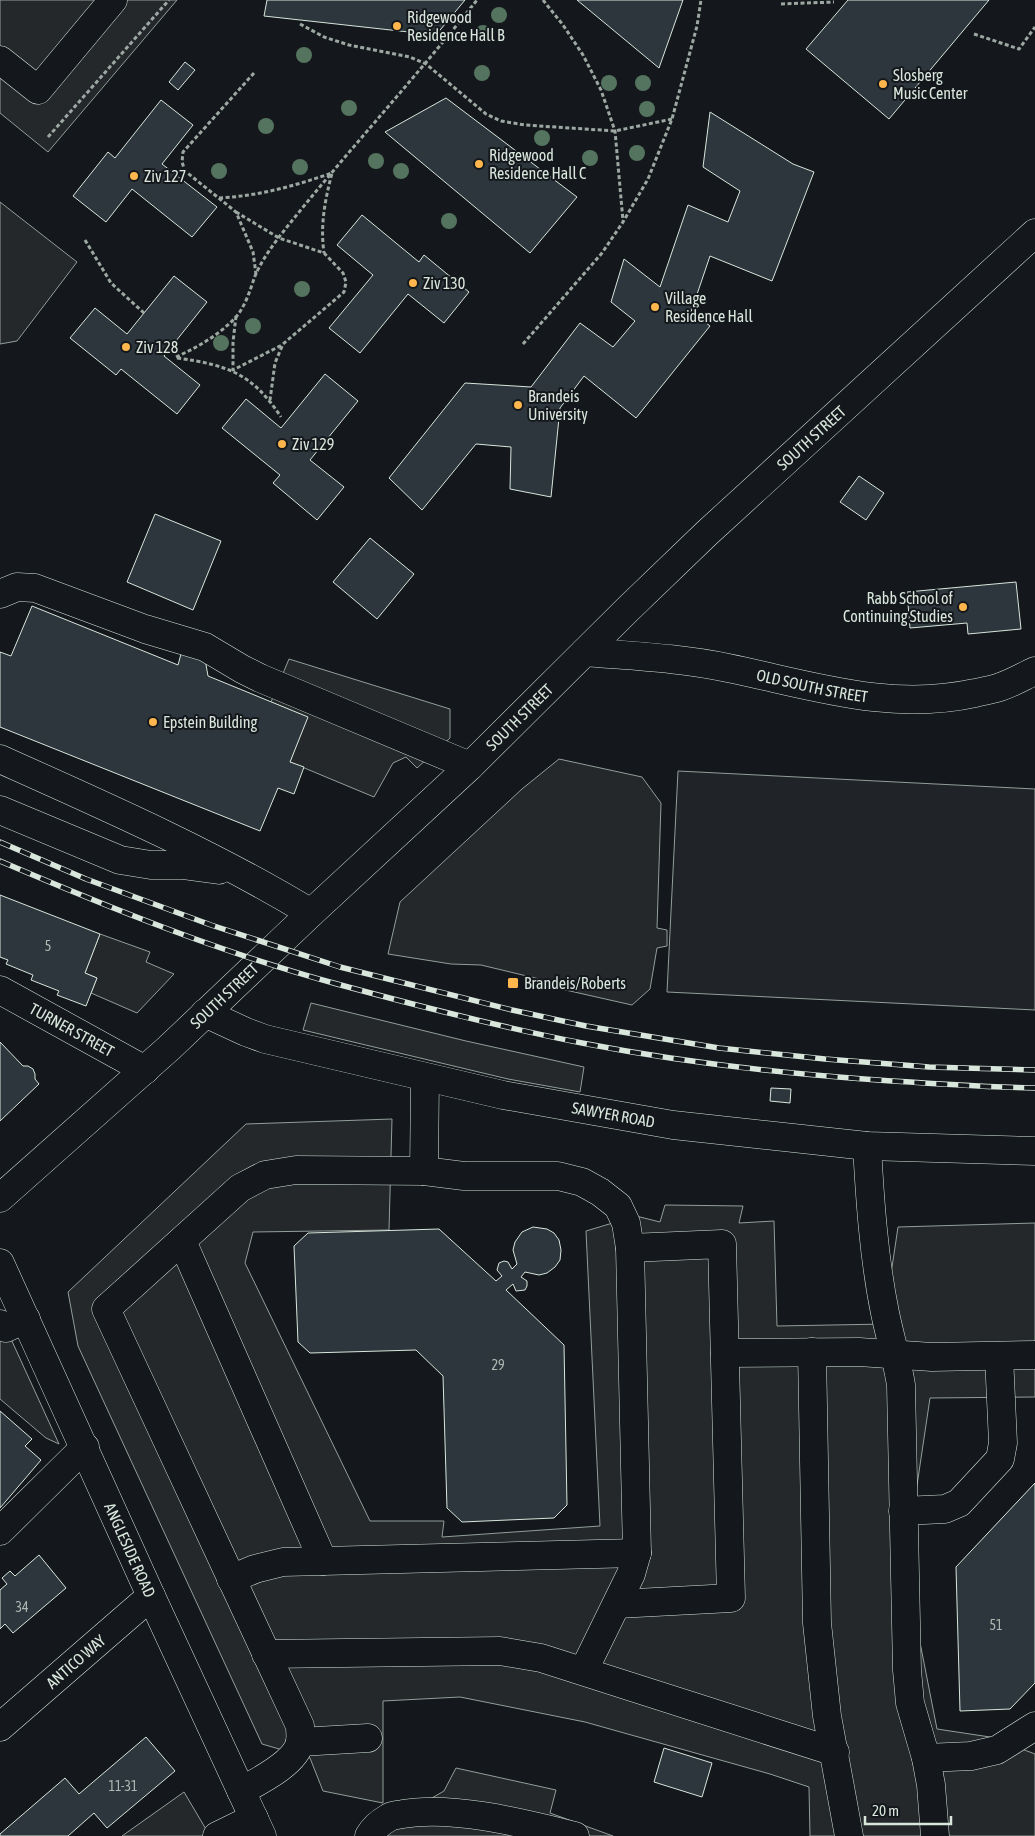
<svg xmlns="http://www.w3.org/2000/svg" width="1035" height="1836" viewBox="0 0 1035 1836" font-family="'Asap Condensed',sans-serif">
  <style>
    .green { fill: #202428; stroke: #939e99 }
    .parking { fill: #24282b; stroke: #939e99 }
    .building { fill: #2c363c; stroke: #d8e6dc }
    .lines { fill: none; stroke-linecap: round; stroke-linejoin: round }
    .minor-casing { stroke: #d8e6dc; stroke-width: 29 }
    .major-casing { stroke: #d8e6dc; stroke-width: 29 }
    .path { stroke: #9da8a2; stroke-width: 3; stroke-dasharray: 4 2.5; stroke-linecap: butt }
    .minor { stroke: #14181c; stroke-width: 28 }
    .major { stroke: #14181c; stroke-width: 28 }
    .rail-casing { stroke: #d8e6dc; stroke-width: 5.5 }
    .rail { stroke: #14181c; stroke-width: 4; stroke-dasharray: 11; stroke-linecap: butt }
    .tree { fill: #55745f }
    .poi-dot { fill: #ffb74d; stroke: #14181c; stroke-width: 2 }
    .labels { text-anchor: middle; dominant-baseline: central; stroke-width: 4; stroke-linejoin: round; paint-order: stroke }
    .number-label { font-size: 14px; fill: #adbab4 }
    .poi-label { font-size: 16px; fill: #d8e6dc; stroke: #14181c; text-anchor: start }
    .street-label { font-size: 16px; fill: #d8e6dc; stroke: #14181c }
  </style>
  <rect width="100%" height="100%" fill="#14181c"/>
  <path class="green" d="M678,771L1035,789V1010L667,992Z"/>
  <g class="parking">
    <path d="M0,0H177L48,152L0,113Z"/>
    <path d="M0,202L77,262L17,341L0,344Z"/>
    <path d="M289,659L450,709V738L417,768L406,757L393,763L374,797L290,762L307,717L271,702Z"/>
    <path d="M559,759L642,777L661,803L657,928L667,930V946L657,948L650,989L632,1005L561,989L556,983L481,965L451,964L388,954L400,902L522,789Z"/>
    <path d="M100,934L150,952L146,962L174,974L137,1013L91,993L97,978L85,973Z"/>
    <path d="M311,1003L466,1041L584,1067L580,1092L508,1079L303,1030Z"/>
    <path d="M392,1119L389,1230L253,1232L245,1263L370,1521H444L442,1537L600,1526L586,1231L636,1216L660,1222L665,1205L743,1206L739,1223L774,1221L777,1326L886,1324L885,1314L898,1227L1035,1223V1397L930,1398L905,1566L937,1729L990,1737L1035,1754V1836H810L809,1787L770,1774L585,1722L460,1697L383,1701V1803L323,1791L310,1758L262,1744L78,1346L68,1292L246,1124Z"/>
    <path d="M0,1315L59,1444L46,1438L0,1399Z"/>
    <path d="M456,1768L556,1790L550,1813L613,1836H366L444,1791Z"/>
    <path d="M184,1792L210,1836H122Z"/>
  </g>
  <g class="building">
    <path d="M267,0H465L436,35L264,16Z"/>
    <path d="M577,0H683L659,68Z"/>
    <path d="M848,0H989L889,119L806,49Z"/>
    <path d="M185,62L195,70L178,90L169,82Z"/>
    <path d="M446,98L577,197L530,253L385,132Z"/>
    <path d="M161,100L193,125L162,164L217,207L192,237L132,189L106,222L73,196L108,152L115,158Z"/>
    <path d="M710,112L793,164L814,172L772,281L710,256L691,312L710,326L636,418L584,376L560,408L551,497L510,489L511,447L476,444L422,510L389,478L465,383L531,387L580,323L613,347L635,321L611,302L624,259L660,287L688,205L728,222L740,191L703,167Z"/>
    <path d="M362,215L419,262L424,255L469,292L444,323L408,294L360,353L329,328L373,275L337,245Z"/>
    <path d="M174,276L207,302L164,356L200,385L177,414L121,369L116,375L70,338L95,308L127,334Z"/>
    <path d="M325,374L358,401L310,460L344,487L317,520L273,483L280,475L222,428L246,399L281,428Z"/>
    <path d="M859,476L884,493L866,520L840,502Z"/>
    <path d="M155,514L221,541L193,610L127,582Z"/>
    <path d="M370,538L414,574L377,619L333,582Z"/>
    <path d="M1016,582L1021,629L968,634L967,623L910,628L907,592Z"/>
    <path d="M32,606L178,665L181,654L203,648L208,676L308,717L290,762L304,767L294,794L278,788L260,831L0,727V652L11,656Z"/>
    <path d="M0,895L100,934L85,973L97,978L86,1006L57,995L59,991L31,980L33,975L6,964L8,960L0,957Z"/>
    <path d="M0,1042L23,1066H28L33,1069L35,1074V1079L39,1084L0,1121Z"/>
    <path d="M771,1088L791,1089L790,1103L770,1101Z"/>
    <path d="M533,1227L547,1229L554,1233L559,1240L561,1250L560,1260L555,1267L547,1273L539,1275L525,1272L521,1277L527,1281V1286L525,1290L516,1291L513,1284L506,1290L564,1345L567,1505L554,1518L462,1522L447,1508L443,1376L416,1350L310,1353L298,1342L294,1246L308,1233L439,1229L496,1281L502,1276L497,1270L499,1263L504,1261L508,1262L512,1269L517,1264L513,1250L515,1242L522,1232Z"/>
    <path d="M0,1411L32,1439L25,1446L41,1460L0,1508Z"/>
    <path d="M1035,1483V1683L1010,1709L960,1711L956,1567Z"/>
    <path d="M39,1555L66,1588L13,1633L5,1624L0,1629V1590L7,1584L2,1578L10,1571L15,1576Z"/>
    <path d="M146,1737L175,1771L107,1828L94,1813L68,1836H0V1834L65,1778L79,1794Z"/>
    <path d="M664,1748L712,1763L702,1797L654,1782Z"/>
  </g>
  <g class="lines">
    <g class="minor-casing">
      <g id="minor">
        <path d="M0,60L38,90L113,0"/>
        <path d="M0,594L17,587L35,588L145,629L205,647L242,669L260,678L470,766"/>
        <path id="s1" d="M585,652C632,656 681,658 728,668C811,685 889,712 975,693C983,691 992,690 1000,687C1012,683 1024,676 1035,671"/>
        <path d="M0,759C105,806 212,853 311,913"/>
        <path d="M0,810L120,860L151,865H182L219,870"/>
        <path id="s2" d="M0,990L145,1070"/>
        <path id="s3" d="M205,1013L246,1032L265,1039L503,1095L673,1125L867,1146L1035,1151"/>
        <path d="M425,1078L424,1171L464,1176H558L582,1182L600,1192L618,1206L626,1223L630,1248L637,1553L631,1574L584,1670"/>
        <path d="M867,1146C870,1201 874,1259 885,1313C890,1337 897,1360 901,1385L907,1670L910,1703L926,1758L931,1785L935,1836"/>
        <path d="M182,1241L323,1561"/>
        <path id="s4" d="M0,1263L151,1596L262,1836"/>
        <path d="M0,1324L6,1328L26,1319"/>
        <path d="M812,1352L817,1623L827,1716L849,1836"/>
        <path d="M725,1353L859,1352L932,1357L1035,1355"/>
        <path d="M903,1511L945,1509L959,1503L1000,1459L1003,1443L999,1356"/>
        <path d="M0,1531L85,1447"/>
        <path d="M231,1579L255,1569L283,1562L637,1553"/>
        <path d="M617,1604L731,1598L722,1244L630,1248"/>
        <path d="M266,1654L500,1651L541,1658L835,1752"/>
        <path id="s5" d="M0,1727L151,1596"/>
        <path d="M300,1742L368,1738"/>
        <path d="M926,1758L971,1756L997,1750L1035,1726"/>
        <path d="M241,1791C259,1781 296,1763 300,1742C301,1737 300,1731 300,1726L106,1309L240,1188L265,1175L296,1170L424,1171"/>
        <path d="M217,1836L254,1818"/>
        <path d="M369,1836C373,1829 381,1822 388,1818C392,1815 399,1815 403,1814C453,1805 526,1824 575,1836"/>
      </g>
    </g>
    <g class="major-casing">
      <g id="major">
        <path id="s6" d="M0,1198L169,1048L311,913L470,766L627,610L707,533L1035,233"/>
      </g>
    </g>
    <g class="path">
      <path d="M543,0L563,25L583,55L601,90L615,131L623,221"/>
      <path d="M781,4L834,2"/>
      <path d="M300,24L324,37L349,45L410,57L426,64L486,114L501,121L525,125L615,131L672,119"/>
      <path d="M974,34L1019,49L1035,27"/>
      <path d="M254,73L183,152L182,162L185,171L236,212L253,252L256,274"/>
      <path d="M48,137L169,0"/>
      <path d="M219,198C259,196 294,186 332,173C325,200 320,225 324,253"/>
      <path d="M236,212L279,238L324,253L343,273L346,282L344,292L283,344L275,363L270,400"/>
      <path d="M85,240L111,283L144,313"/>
      <path d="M236,316L233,342V370L282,345"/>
      <path d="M523,344L602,253L623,222L648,179L672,119L697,26L701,0"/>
      <path d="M176,357C198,347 219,335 236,317C246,305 250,290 255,276C261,262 270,249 279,237C343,156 413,81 477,0"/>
      <path d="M177,358C227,365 252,373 281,417"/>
    </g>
    <use href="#minor" class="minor"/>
    <use href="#major" class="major"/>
    <g class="rail-casing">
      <g id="rail">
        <path d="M0,842L86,879L211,925L340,967L512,1010L586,1026L719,1048L825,1059L929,1067L1035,1070"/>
        <path d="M0,861C110,908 222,953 337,984C418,1006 500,1027 582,1043C675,1061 769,1072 864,1079C921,1083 978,1087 1035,1088"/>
      </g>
    </g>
    <use href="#rail" class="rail"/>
  </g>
  <g class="tree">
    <circle cx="499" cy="15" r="8"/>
    <circle cx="483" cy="33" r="8"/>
    <circle cx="304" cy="55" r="8"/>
    <circle cx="482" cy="73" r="8"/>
    <circle cx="609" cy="83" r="8"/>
    <circle cx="643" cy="83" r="8"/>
    <circle cx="349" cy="108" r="8"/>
    <circle cx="647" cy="109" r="8"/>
    <circle cx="266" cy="126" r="8"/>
    <circle cx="542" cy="138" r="8"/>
    <circle cx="637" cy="153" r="8"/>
    <circle cx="590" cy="158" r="8"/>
    <circle cx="376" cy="161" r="8"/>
    <circle cx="300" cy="167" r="8"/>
    <circle cx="219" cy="171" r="8"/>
    <circle cx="401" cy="171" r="8"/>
    <circle cx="449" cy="221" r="8"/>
    <circle cx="302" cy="289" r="8"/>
    <circle cx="253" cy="326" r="8"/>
    <circle cx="221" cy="343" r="8"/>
  </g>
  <g class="poi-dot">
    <circle cx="397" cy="26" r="5"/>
    <circle cx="883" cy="84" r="5"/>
    <circle cx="479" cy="164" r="5"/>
    <circle cx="134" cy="176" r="5"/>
    <circle cx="413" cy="283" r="5"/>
    <circle cx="655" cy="307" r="5"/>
    <circle cx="126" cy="347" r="5"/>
    <circle cx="518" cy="405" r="5"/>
    <circle cx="282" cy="444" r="5"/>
    <circle cx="963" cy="607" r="5"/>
    <circle cx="153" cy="722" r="5"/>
    <rect x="507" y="977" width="12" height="12" rx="2.5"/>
  </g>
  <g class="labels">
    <g class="number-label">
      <text x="48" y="946">5</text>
      <text x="498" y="1365">29</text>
      <text x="22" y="1607">34</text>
      <text x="996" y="1625">51</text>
      <text x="123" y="1786">11-31</text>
    </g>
    <g class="poi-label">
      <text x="407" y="17">Ridgewood<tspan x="407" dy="18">Residence Hall B</tspan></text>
      <text x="893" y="75">Slosberg<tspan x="893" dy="18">Music Center</tspan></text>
      <text x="489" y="155">Ridgewood<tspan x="489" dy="18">Residence Hall C</tspan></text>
      <text x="144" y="176">Ziv 127</text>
      <text x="423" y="283">Ziv 130</text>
      <text x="665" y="298">Village<tspan x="665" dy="18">Residence Hall</tspan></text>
      <text x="136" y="347">Ziv 128</text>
      <text x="528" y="396">Brandeis<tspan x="528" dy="18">University</tspan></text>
      <text x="292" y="444">Ziv 129</text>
      <text x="953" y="598" text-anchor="end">Rabb School of<tspan x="953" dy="18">Continuing Studies</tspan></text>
      <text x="163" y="722">Epstein Building</text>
      <text x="524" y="983">Brandeis/Roberts</text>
    </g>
    <g class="street-label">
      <text stroke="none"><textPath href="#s6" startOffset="1112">SOUTH STREET</textPath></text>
      <text stroke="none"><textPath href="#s1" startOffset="230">OLD SOUTH STREET</textPath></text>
      <text stroke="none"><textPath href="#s6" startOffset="708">SOUTH STREET</textPath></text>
      <text stroke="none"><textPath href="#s6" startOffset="302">SOUTH STREET</textPath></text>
      <text stroke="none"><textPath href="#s2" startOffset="82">TURNER STREET</textPath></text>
      <text stroke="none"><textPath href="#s3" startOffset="422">SAWYER ROAD</textPath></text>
      <text stroke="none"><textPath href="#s4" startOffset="315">ANGLESIDE ROAD</textPath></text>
      <text stroke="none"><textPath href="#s5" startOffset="100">ANTICO WAY</textPath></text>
    </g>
  </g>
  <path d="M865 1816v8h86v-8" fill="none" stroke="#d8e6dc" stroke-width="2.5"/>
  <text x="872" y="1816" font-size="15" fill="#d8e6dc" stroke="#14181c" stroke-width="4" paint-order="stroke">20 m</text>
</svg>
